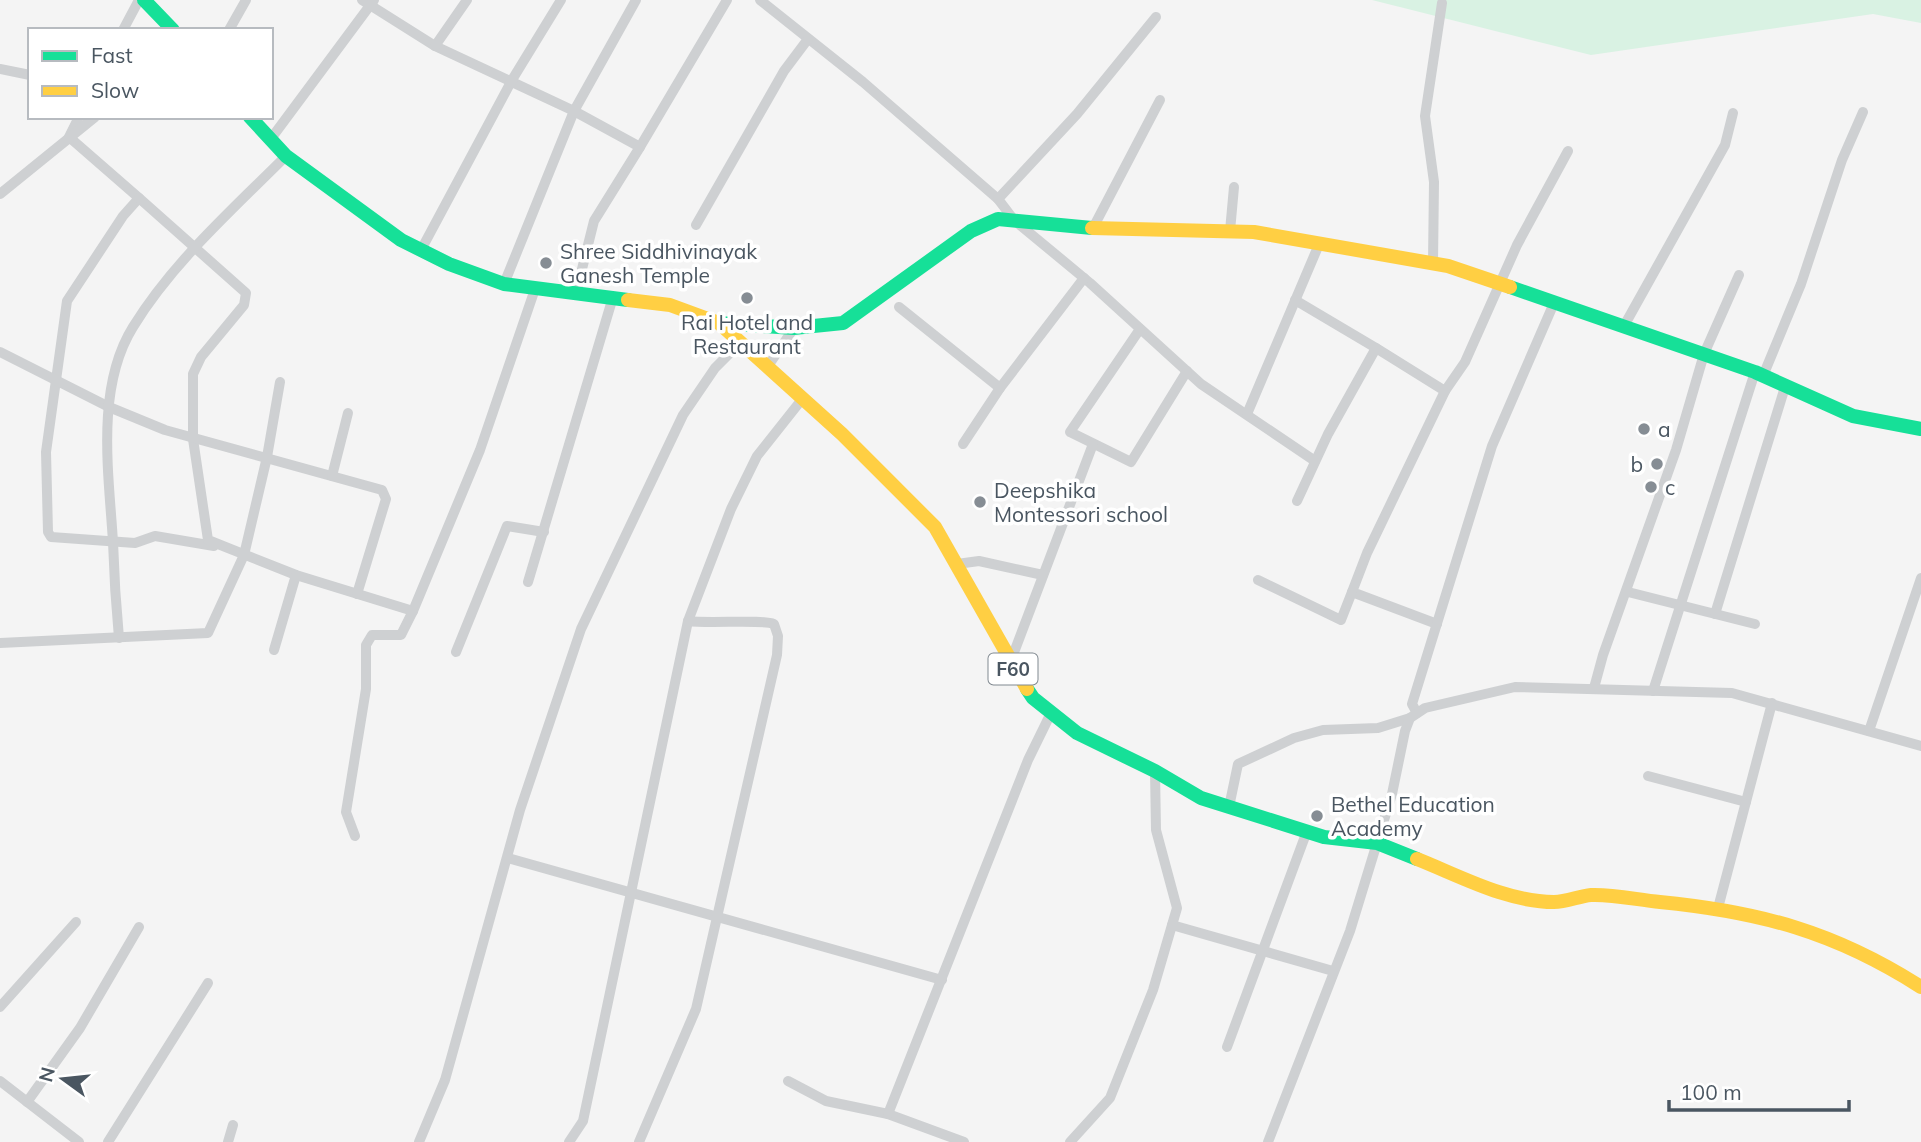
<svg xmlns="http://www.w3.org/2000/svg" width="1921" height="1142" viewBox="0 0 1921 1142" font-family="Mulish,sans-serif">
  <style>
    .green { fill: #d9f2e3 }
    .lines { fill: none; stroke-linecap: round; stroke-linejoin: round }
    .street { stroke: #ced0d2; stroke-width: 10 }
    .fast { stroke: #16e098; stroke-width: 14 }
    .slow { stroke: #ffcf43; stroke-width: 14 }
    .poi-dot { fill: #868d94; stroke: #fff; stroke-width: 2.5 }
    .labels { text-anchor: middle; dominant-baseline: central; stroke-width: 7; stroke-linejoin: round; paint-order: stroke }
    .shield { fill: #fff; stroke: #808990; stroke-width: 2 }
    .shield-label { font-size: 19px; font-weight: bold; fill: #4a5661 }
    .poi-label { font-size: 21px; fill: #4a5661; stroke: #fff; text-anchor: start }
  </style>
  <rect width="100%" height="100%" fill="#f4f4f4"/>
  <path class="green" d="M1372,0H1921V23L1873,14L1591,55Z"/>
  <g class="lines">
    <g class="street">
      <path d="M362,0L435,46L574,111L504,284"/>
      <path d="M636,0L574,111L640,147L727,0"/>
      <path d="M760,0L863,82L998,199"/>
      <path d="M1156,17L1077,114L998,199L1014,220L1090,283L1201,384L1315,461"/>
      <path d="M123,30L139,0"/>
      <path d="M229,30L246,0"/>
      <path d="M435,46L467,0"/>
      <path d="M0,69L30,75"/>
      <path d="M79,117L69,137L139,198L123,216L67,301L46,452L48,532L51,537L135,543L155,536L214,546"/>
      <path d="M270,140L374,0"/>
      <path d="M0,194L95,117"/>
      <path d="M139,198L246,293L244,305L201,357L193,374V439L208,540L296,575L413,611L480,450L535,289"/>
      <path d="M696,225L784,71L808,39"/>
      <path d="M1093,228L1160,100"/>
      <path d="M1230,231L1234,187"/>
      <path d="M421,250L512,80L561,0"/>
      <path d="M1433,263L1434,182L1425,116L1442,3"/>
      <path d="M576,293L594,221L640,147"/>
      <path d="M1295,300L1376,348"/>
      <path d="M899,307L1000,388L1084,278"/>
      <path d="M1624,326L1725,145L1733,113"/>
      <path d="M1140,329L1070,432L1131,462L1187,371"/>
      <path d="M0,352L109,407L165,430L382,490L386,499L357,594"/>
      <path d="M768,366L794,328"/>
      <path d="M1763,376L1801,284L1842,160L1863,112"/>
      <path d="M1445,391L1465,362L1517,245L1568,151"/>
      <path d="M1247,414L1320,242"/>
      <path d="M963,444L1000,388"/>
      <path d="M332,476L348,413"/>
      <path d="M1297,501L1328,434L1376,348L1445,391L1367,553L1352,592L1437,624"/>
      <path d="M957,564L979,561L1043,575"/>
      <path d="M1258,580L1341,620L1352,592"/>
      <path d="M528,582L613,297"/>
      <path d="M1628,592L1755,624"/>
      <path d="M1715,614L1785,387"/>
      <path d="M119,638C116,606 114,574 113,542C109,475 95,388 133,327C173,262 232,210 286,156"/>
      <path d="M0,643L208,633L244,555L267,457L280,382"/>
      <path d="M274,650L296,575"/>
      <path d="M456,652L507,526L544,532"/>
      <path d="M1010,663L1093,444"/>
      <path d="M1594,688L1603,655L1676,450L1704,354L1739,275"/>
      <path d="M1653,691L1755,372"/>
      <path d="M1417,713L1412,704L1492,446L1554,303"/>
      <path d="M1869,731L1921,578"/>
      <path d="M1648,776L1746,802"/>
      <path d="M1229,807L1238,764L1294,738L1323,730L1378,728L1410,718"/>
      <path d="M355,836L346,812L366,689V645L372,635H401L413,611"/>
      <path d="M508,858L942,980"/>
      <path d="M1718,908L1772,703"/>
      <path d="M1172,925L1333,971"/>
      <path d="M0,1007L76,922"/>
      <path d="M1227,1047L1307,831"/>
      <path d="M0,1081L79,1142"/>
      <path d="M788,1081L826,1101L888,1114L964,1142"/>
      <path d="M27,1102L80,1028L139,927"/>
      <path d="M888,1114L1028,760L1050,715"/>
      <path d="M108,1142L208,983"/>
      <path d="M228,1142L233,1125"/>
      <path d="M419,1142L445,1080L520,810L581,629L683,415L715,368L741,342"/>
      <path d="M569,1142L583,1121L688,621L731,509L757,456L803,398"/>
      <path d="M639,1142L696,1009L777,655L778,636L774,624C762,619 709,624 688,621"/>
      <path d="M1070,1142L1110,1098L1153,990L1177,908L1156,830L1155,771"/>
      <path d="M1268,1142L1350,931L1392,794L1405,731L1410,718L1425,708L1515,687L1732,693L1921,746"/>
    </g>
    <g class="fast">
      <path d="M144,0L173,30"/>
      <path d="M250,117L286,156L401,240L449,264L504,284L628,300"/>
      <path d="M1510,287L1755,372L1853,416L1921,429"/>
      <path d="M719,323L794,328L843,323L971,231L998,219L1092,228"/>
      <path d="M1027,689L1033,698L1077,733L1155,771L1201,798L1324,837L1377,843L1417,859"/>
    </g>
    <g class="slow">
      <path d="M1092,228L1254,232L1448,266L1510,287"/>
      <path d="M628,300L670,305L719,323L842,434L935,527L1027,689"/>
      <path d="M1417,859C1460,876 1507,902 1554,902C1567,902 1579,896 1591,895C1613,894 1638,900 1660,902C1761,912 1835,932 1921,987"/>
    </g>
  </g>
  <g class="poi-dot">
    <circle cx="546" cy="263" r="7"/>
    <circle cx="747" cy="298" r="7"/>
    <circle cx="1644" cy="429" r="7"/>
    <circle cx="1657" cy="464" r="7"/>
    <circle cx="1651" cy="487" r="7"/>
    <circle cx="980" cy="502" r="7"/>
    <circle cx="1317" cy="816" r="7"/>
  </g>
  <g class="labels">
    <rect class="shield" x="988.5" y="653.5" width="49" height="31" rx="5"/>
    <g class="shield-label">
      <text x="1013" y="669">F60</text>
    </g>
    <g class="poi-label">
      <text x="560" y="251">Shree Siddhivinayak<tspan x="560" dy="24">Ganesh Temple</tspan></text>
      <text x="747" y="322" text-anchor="middle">Rai Hotel and<tspan x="747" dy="24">Restaurant</tspan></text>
      <text x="1658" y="429">a</text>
      <text x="1643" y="464" text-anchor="end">b</text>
      <text x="1665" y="487">c</text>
      <text x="994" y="490">Deepshika<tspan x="994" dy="24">Montessori school</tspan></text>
      <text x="1331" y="804">Bethel Education<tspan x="1331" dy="24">Academy</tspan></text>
    </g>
  </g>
  <rect x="28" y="28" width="245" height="91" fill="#ffffff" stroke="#b7bbc0" stroke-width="2"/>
  <rect x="42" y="51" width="35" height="10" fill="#16e098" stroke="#b7bbc0" stroke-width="2"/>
  <text x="91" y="63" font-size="21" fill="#4a5661">Fast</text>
  <rect x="42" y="86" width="35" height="10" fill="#ffcf43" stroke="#b7bbc0" stroke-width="2"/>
  <text x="91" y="98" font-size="21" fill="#4a5661">Slow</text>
  <g transform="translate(63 1079) rotate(285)" stroke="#ffffff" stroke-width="5" paint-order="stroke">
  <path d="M0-5L12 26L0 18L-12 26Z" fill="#4a5661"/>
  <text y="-10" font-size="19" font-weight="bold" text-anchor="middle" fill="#4a5661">N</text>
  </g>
  <path d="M1669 1100v10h180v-10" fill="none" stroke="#4a5661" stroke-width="3.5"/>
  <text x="1680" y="1100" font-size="21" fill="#4a5661" stroke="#ffffff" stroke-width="5" paint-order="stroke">100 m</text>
</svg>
